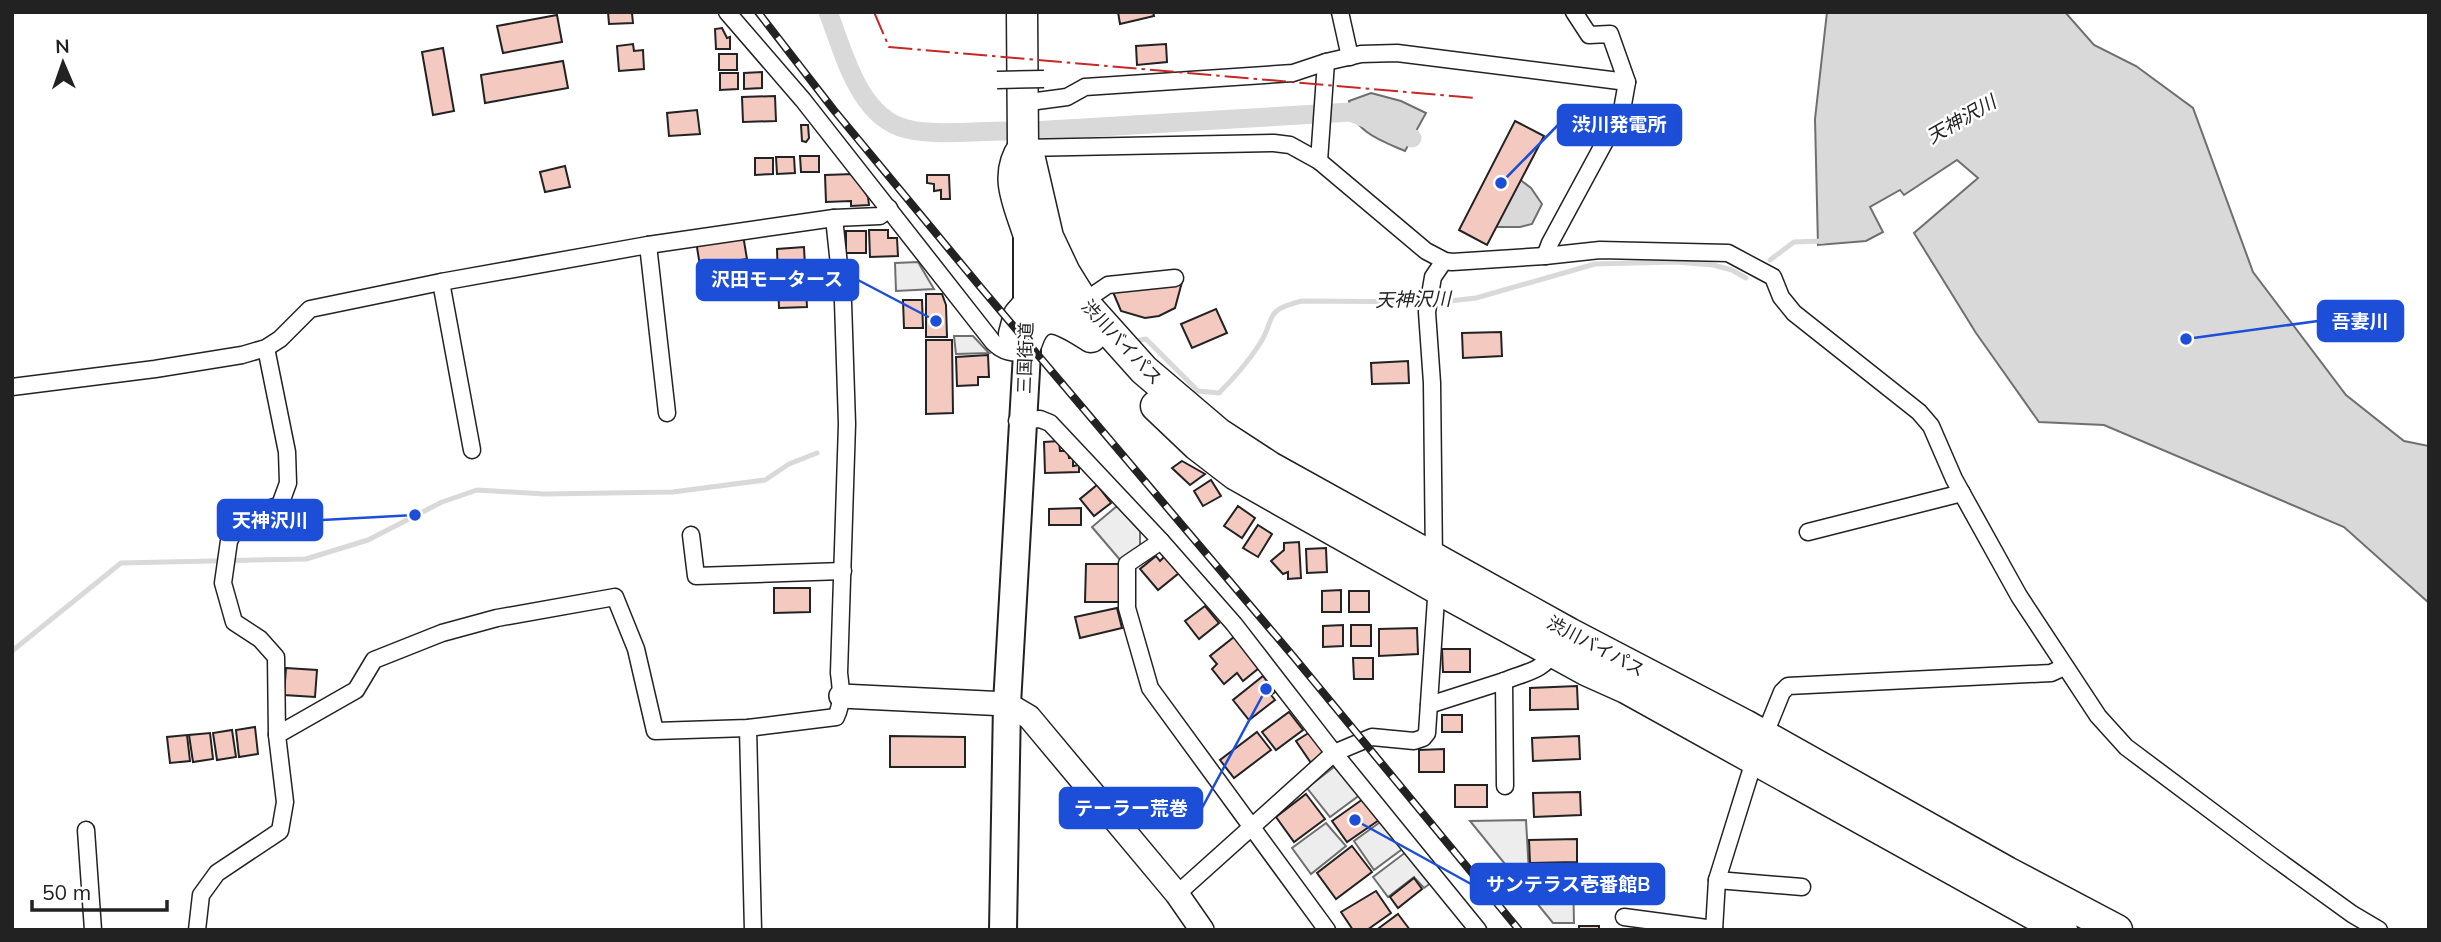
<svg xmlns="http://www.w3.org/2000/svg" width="2441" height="942" viewBox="0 0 2441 942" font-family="Mulish,'Noto Sans JP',sans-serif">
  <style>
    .parking { fill: #ededed; stroke: #6f6f6f; stroke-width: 2 }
    .water { fill: #d9d9d9; stroke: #6f6f6f; stroke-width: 2 }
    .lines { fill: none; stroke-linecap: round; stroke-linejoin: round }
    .stream { stroke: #d9d9d9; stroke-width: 5 }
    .canal { stroke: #d9d9d9; stroke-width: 19 }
    .building { fill: #f3c9c0; stroke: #222; stroke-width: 2 }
    .street-casing { stroke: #222; stroke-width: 19 }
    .secondary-casing { stroke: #222; stroke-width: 26 }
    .primary-casing { stroke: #222; stroke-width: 30 }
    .highway-casing { stroke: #222; stroke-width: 33 }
    .street { stroke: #fff; stroke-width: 16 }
    .secondary { stroke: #fff; stroke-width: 23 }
    .primary { stroke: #fff; stroke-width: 26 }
    .highway { stroke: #fff; stroke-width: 30 }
    .rail-casing { stroke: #222; stroke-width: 8 }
    .rail { stroke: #fff; stroke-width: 5; stroke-dasharray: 16; stroke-linecap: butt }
    .street-bridge-casing { stroke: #222; stroke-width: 19; stroke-linecap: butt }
    .street-bridge { stroke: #fff; stroke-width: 16 }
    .power { stroke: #c62828; stroke-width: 2; stroke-dasharray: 24 5 3.5 5; stroke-linecap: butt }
    .labels { text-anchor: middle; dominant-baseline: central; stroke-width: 5; stroke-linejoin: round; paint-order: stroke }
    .street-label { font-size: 18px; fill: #222; stroke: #fff }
    .water-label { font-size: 19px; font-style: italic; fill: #222; stroke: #fff }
    .leader { fill: none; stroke: #1d4ed8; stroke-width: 2.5 }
    .callout-dot { fill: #1d4ed8; stroke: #fff; stroke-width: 2.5 }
    .callout { fill: #1d4ed8; stroke: #1d4ed8; stroke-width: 2.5 }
    .callout-label { font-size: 19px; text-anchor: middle; font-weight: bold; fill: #fff }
  </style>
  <rect width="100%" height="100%" fill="#fff"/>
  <g class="parking">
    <path d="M918,262L934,289L896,291L895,263Z"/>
    <path d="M954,336H973L989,353L956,354Z"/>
    <path d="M1117,506L1140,531V546L1121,561L1092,527Z"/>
    <path d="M1334,767L1341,769L1361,794L1330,817L1307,788Z"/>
    <path d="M1383,820L1405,847L1374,870L1354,841Z"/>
    <path d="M1526,820L1529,873L1573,875L1574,923H1553L1470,821Z"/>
    <path d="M1326,823L1346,846L1311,874L1292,848Z"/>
    <path d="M1406,852L1432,882L1424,888L1414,877L1388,897L1373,877Z"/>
  </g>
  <g class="water">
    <path d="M1827,12H2065L2094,45L2136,66L2193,108L2253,272L2346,395L2404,441L2429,446V603L2344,527L2104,425L2039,422L1976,333L1914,233L1978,178L1957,160L1904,195L1900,190L1870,207L1883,232L1866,241L1818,245L1815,119Z"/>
    <path d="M1371,93L1401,101L1426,113L1405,151C1379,140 1353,132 1349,101Z"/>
    <path d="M1518,178L1531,188L1542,204L1532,224L1520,227H1493Z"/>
  </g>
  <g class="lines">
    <g class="stream">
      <path d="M1770,260L1794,242L1824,241"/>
      <path d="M1140,340L1146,339L1198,391L1219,393C1233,379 1248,362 1259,345C1277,318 1261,311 1302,301L1441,302L1476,298L1595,264L1676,262L1713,265L1732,270L1746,278"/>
      <path d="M12,651L121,563L306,559L368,540L442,502L477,490L544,494L673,492L765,480L789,464L817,453"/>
    </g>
    <g class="canal">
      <path d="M828,12C844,53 859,118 907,129C935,136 976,131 1005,131"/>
      <path d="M1032,131L1351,112L1412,138"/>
    </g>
  </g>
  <g class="building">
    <path d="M608,12H642V13H632L633,23L609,24Z"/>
    <path d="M1118,12H1153L1154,16L1120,24Z"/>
    <path d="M557,15L562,42L503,53L497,26Z"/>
    <path d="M722,28L727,38L730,37V49H716L715,29Z"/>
    <path d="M633,44L634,51L643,50L644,69L619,71L617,46Z"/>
    <path d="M1166,44L1167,62L1137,65L1136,46Z"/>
    <path d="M443,48L454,111L433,115L422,52Z"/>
    <rect x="719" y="54" width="18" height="16"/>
    <path d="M563,61L568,88L485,103L481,75Z"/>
    <path d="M762,72V88L744,89V73Z"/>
    <path d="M720,73H738V89L720,90Z"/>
    <path d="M775,96L776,121L743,122L742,97Z"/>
    <path d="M697,110L700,134L669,136L667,113Z"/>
    <path d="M1515,121L1544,136L1487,245L1459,230Z"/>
    <path d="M801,125H808L809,138L806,142L802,141Z"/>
    <path d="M800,156H819V172H801Z"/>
    <path d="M776,157H794L795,173L777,174Z"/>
    <path d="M755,158H773V174L755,175Z"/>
    <path d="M565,166L570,187L545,192L540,172Z"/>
    <path d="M853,174L868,197L869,205L851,206V201L826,202L825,175Z"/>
    <path d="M927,175H949L950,199H941V190L934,191V184L927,183Z"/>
    <path d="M869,230H888V238H897L898,256L870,257Z"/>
    <rect x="846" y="231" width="20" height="22"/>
    <path d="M743,235L747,259L700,266L696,241Z"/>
    <path d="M804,247L807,307L779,308L777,249Z"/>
    <path d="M1182,282L1175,308L1159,316L1145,318L1121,311L1113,292Z"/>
    <path d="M926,294H942L946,305L947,337H926Z"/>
    <path d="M903,300H922L923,328H904Z"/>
    <path d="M1216,309L1227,333L1192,348L1181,324Z"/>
    <path d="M1501,332L1502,356L1463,358L1462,333Z"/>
    <path d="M926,340H952L953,413L926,414Z"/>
    <path d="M988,355L989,377H978V385L957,386L956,357Z"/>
    <path d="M1408,361L1409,383L1372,384L1371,363Z"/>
    <path d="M1059,441L1060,451H1068L1069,458H1073V466L1079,465V472L1045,473L1044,442Z"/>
    <path d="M1182,461L1205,474L1190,485L1172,468Z"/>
    <path d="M1211,480L1221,496L1203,506L1194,491Z"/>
    <path d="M1097,485L1111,503L1094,516L1080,499Z"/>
    <path d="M1238,506L1255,518L1242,538L1224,526Z"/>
    <path d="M1081,508V525H1049V509Z"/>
    <path d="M1258,525L1272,534L1258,557L1243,548Z"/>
    <path d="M1299,542L1301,578L1288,579V572L1283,574L1271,561L1284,550V543Z"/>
    <path d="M1326,548L1327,572L1307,573L1306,549Z"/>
    <path d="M1156,556L1160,561L1165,556L1179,573L1158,590L1140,569Z"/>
    <path d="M1086,564H1119V602H1085Z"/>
    <path d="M774,588H810V612L774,613Z"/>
    <path d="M1341,590V612H1322V591Z"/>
    <rect x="1349" y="591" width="20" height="21"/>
    <path d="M1205,606L1219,623L1199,639L1185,621Z"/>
    <path d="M1117,608L1122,628L1080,638L1075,617Z"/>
    <path d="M1343,625V646L1323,647V626Z"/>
    <rect x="1351" y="625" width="20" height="21"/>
    <path d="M1417,628L1418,654L1379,656V629Z"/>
    <path d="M1234,637L1259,668L1243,681L1237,673L1224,684L1212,669L1217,664L1210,656Z"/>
    <path d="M1442,649H1470V672H1443Z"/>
    <path d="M1353,658H1373V679H1354Z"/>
    <path d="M286,668L317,670L315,697L284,695Z"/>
    <path d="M1263,676L1275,692L1271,695L1275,700L1249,720L1233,700Z"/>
    <path d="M1577,686L1578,709L1530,710V688Z"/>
    <path d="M1289,712L1303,730L1276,750L1262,732Z"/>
    <rect x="1442" y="715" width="20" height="17"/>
    <path d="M255,727L258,754L239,757L236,730Z"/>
    <path d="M232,730L236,757L217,760L213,733Z"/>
    <path d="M1257,732L1271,750L1234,778L1220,760Z"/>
    <path d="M1310,732L1323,750L1322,755L1311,763L1296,741Z"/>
    <path d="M210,733L213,759L193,762L189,735Z"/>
    <path d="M187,735L190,761L170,763L167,737Z"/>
    <path d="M890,736L965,737V767H890Z"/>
    <path d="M1579,736L1580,759L1533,761L1532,738Z"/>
    <path d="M1444,749V772H1419V750Z"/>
    <rect x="1455" y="785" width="32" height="22"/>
    <path d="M1580,792L1581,815L1534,817L1533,793Z"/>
    <path d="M1306,794L1325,819L1294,842L1276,817Z"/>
    <path d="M1363,799L1379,820L1347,842L1332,821Z"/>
    <path d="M1577,839V862L1530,863L1529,840Z"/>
    <path d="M1352,846L1372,872L1336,899L1317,873Z"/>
    <path d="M1414,878L1422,889L1398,908L1390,897Z"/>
    <path d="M1376,891L1391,913L1367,930H1353L1341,912Z"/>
    <path d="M1398,914L1410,930H1380L1379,928Z"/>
    <rect x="1579" y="926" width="20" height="4"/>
  </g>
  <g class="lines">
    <g class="street-casing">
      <g id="street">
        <path d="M727,12L803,100L993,342C1004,353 1012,353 1027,353"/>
        <path d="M1340,12L1350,57"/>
        <path d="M1022,103L1067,97L1085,87L1293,73L1326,62"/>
        <path d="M1023,148L1274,143L1290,145L1319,161L1426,251L1445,261L1452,262L1545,256L1600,250L1728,253L1773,277L1781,297L1794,313L1919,412L1931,426L1954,479L2019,596L2098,716L2126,747L2269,854L2352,914L2379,930"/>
        <path d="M1319,161L1326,62L1361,54L1397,53L1627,82"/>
        <path d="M648,245L667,413"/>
        <path d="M1545,256L1550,243L1622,110L1627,82L1610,34L1589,35L1574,12"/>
        <path d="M441,282L472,450"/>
        <path d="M1083,302L1108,285L1175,278"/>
        <path d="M266,348L287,452L288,483L280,505L241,518L229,541L223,583L234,622L260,639L276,657L277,735"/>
        <path d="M12,387L155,369L242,355L266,348L280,339L310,309L441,282L648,245L834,218L880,216L889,208"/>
        <path d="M1017,421L1040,419L1050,423L1161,541L1234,624L1334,753L1478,930"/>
        <path d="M1808,532L1962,493"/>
        <path d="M691,535L696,576L843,571"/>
        <path d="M1161,541L1127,564V608L1150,688L1327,930"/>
        <path d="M1434,562L1432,383L1427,312L1433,277L1444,261"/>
        <path d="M1429,705L1504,681"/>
        <path d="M748,728L753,930"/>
        <path d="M1505,786L1504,681C1529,671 1541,672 1557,649"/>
        <path d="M86,830L93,930"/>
        <path d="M1717,880L1802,887"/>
        <path d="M1177,894L1334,753L1372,737L1414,741L1423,738L1427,733L1437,584"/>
        <path d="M1624,917L1714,929"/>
        <path d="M197,930L201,895L217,873L280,831L285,802L277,735L356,690L374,660L442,633L497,618L615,597L636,649L655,731L748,728L836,717C843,702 841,689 839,673L847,424L843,302L834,218"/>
        <path d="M1714,930L1717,880L1754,761L1782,692L1788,686L2051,673L2064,667"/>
      </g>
    </g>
    <g class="secondary-casing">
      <path id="secondary" d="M841,696L1007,704L1029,717L1177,894L1202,930"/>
    </g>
    <g class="primary-casing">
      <path id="primary" d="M1003,930L1007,704L1027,353V236"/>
    </g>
    <g class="highway-casing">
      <g id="highway">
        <path d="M1022,12L1023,148L1030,159L1048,237L1065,273L1083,302L1144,370L1218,433L1270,467L1569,633L1745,725L2007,872L2117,930"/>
        <path d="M1023,148C1004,175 1018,202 1027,230C1036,257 1043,276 1059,300"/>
        <path d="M1014,334L1019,315L1034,298L1056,296L1071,299"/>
        <path d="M1027,342C1040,302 1067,322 1091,337"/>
        <path d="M1156,406L1197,445L1236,475L1438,589L1588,671L1626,688L2062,930"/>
      </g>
    </g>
    <use href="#street" class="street"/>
    <use href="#secondary" class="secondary"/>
    <use href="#primary" class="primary"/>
    <use href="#highway" class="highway"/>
    <g class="rail-casing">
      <path id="rail" d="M758,12L833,109L982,289L1293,656L1519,930"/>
    </g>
    <use href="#rail" class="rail"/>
    <g class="street-bridge-casing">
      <path id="street-bridge" d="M997,80L1044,79"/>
    </g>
    <use href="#street-bridge" class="street-bridge"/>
    <path class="power" d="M874,12L889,47L1476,98"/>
  </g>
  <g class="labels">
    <g class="street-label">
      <text transform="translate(1122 342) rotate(47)">渋川バイパス</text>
      <text transform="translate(1025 358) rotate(-88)">三国街道</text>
      <text transform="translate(1596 646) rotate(28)">渋川バイパス</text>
    </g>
    <g class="water-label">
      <text transform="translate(1961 119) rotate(-30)">天神沢川</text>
      <text transform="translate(1413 299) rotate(-1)">天神沢川</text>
    </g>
  </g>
  <path class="leader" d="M1501 183L1558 125M936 321L858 280M2186 339L2318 321M415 515L322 520M1266 689L1202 808M1355 820L1471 884"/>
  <g class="callout-dot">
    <circle cx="1501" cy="183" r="7"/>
    <circle cx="936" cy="321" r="7"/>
    <circle cx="2186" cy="339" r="7"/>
    <circle cx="415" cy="515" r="7"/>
    <circle cx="1266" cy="689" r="7"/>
    <circle cx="1355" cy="820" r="7"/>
  </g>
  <g class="callout">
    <rect x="1558" y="105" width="123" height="40" rx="7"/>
    <rect x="697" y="260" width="161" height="40" rx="7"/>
    <rect x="2318" y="301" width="85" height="40" rx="7"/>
    <rect x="218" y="500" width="104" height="40" rx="7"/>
    <rect x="1060" y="788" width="142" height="40" rx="7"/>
    <rect x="1471" y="864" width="193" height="40" rx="7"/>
  </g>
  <g class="callout-label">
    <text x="1619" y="131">渋川発電所</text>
    <text x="777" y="286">沢田モータース</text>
    <text x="2360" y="328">吾妻川</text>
    <text x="270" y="527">天神沢川</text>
    <text x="1131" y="815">テーラー荒巻</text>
    <text x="1568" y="891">サンテラス壱番館B</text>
  </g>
  <rect width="2441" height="942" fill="none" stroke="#222222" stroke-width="28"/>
  <g transform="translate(63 63) rotate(358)" stroke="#ffffff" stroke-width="5" paint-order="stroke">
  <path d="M0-5L12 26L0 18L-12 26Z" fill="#222222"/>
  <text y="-10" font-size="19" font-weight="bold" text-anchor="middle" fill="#222222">N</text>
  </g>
  <path d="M32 900v10h135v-10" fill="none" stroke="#222222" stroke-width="3.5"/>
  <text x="42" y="900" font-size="21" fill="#222222" stroke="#ffffff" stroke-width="5" paint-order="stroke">50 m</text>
</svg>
